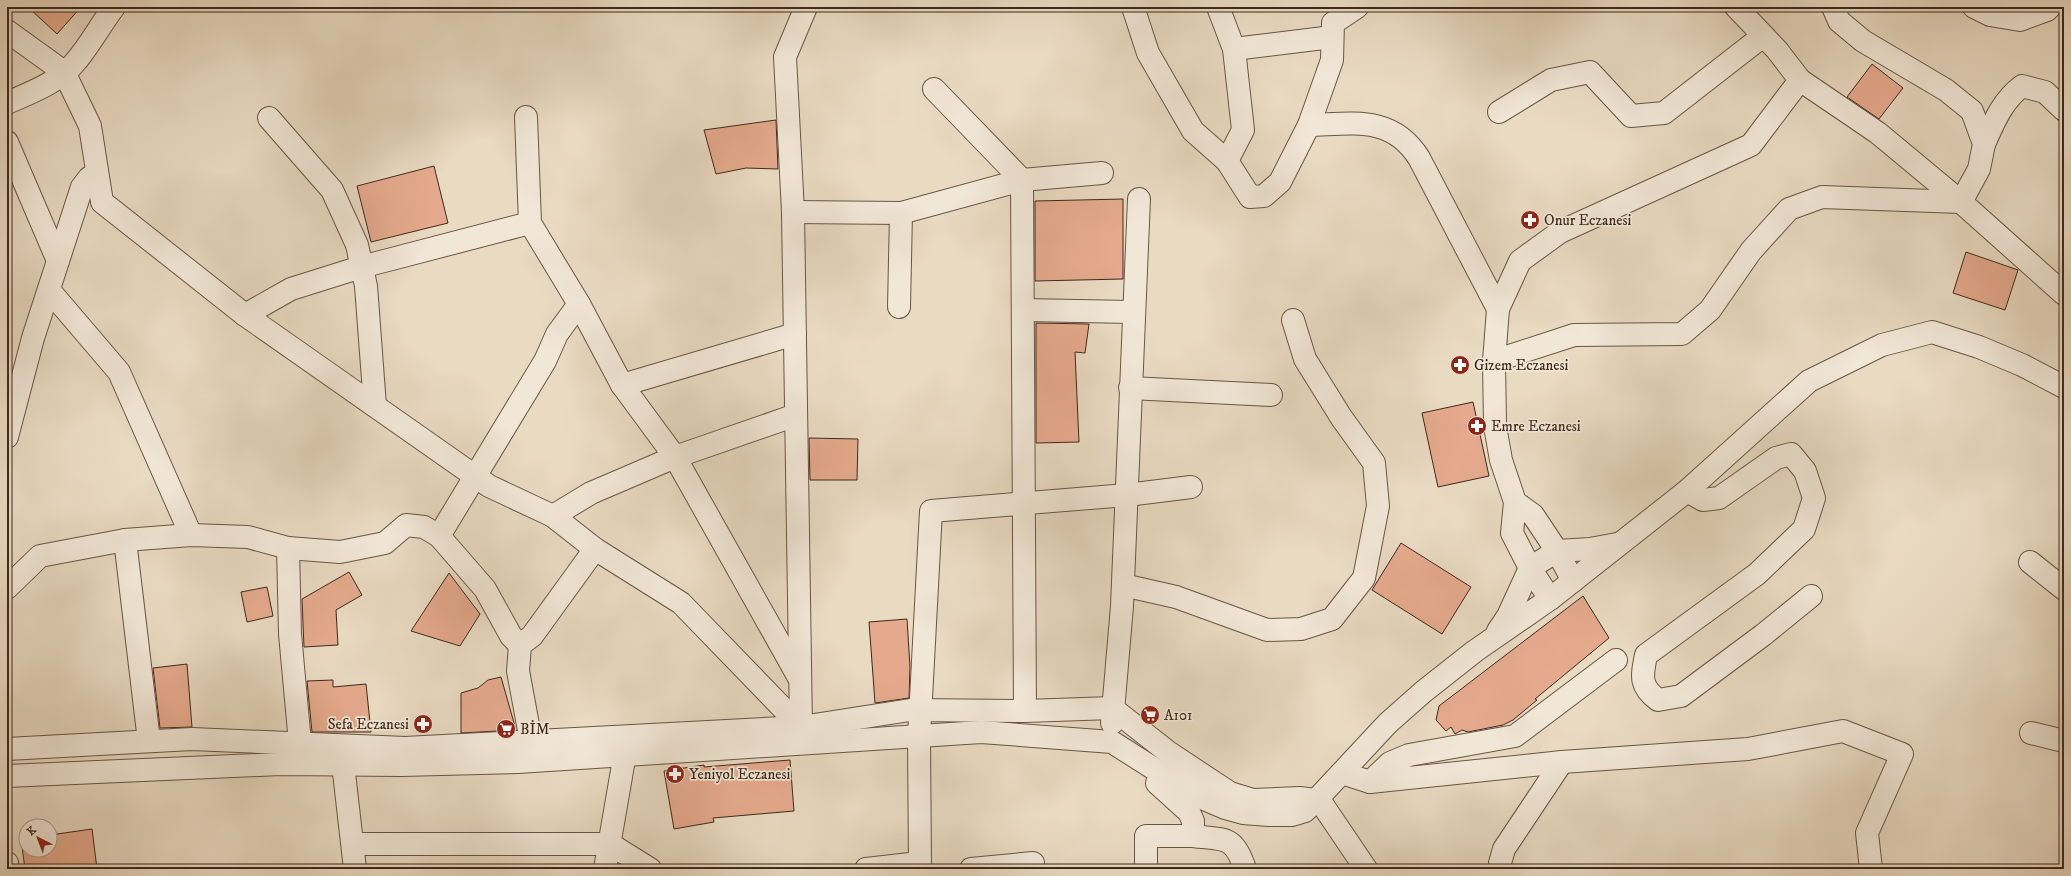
<svg xmlns="http://www.w3.org/2000/svg" width="2071" height="876" viewBox="0 0 2071 876" font-family="'IM FELL DW Pica',serif">
  <style>
    .building { fill: #e5aa8d; stroke: #3e291b }
    .lines { fill: none; stroke-linecap: round; stroke-linejoin: round }
    .minor-casing { stroke: #695545; stroke-width: 24 }
    .minor { stroke: #f1e7d7; stroke-width: 22 }
    .labels { text-anchor: middle; dominant-baseline: central; stroke-width: 3.5; stroke-linejoin: round; paint-order: stroke }
    .poi-label { font-size: 15px; fill: #3e291b; stroke: #f1e7d7; text-anchor: start }
  </style>
  <rect width="100%" height="100%" fill="#e9dac2"/>
  <filter id="stains"><feTurbulence type="fractalNoise" baseFrequency=".005" numOctaves="4"/><feColorMatrix values="0 0 0 0 .2 0 0 0 0 .09 0 0 0 0 .02 0 0 0 .5 -.17"/></filter>
  <radialGradient id="worn" r=".72"><stop offset=".6" stop-color="#630" stop-opacity="0"/><stop offset="1" stop-color="#630" stop-opacity=".3"/></radialGradient>
  <g class="building">
    <path d="M28,7H81L57,34Z"/>
    <path d="M1872,64L1903,88L1879,119L1847,97Z"/>
    <path d="M776,120L778,169L746,168L716,174L704,130Z"/>
    <path d="M434,166L448,223L371,242L357,186Z"/>
    <path d="M1123,199V279L1035,281V201Z"/>
    <path d="M1966,252L2018,270L2005,310L1953,293Z"/>
    <path d="M1036,323L1089,324L1085,353L1075,352L1079,442L1036,443Z"/>
    <path d="M1473,402L1489,476L1438,487L1422,413Z"/>
    <path d="M809,438L858,439L857,480H810Z"/>
    <path d="M1401,543L1471,587L1442,634L1372,590Z"/>
    <path d="M349,572L362,595L336,610L338,645L304,647L302,599Z"/>
    <path d="M449,573L480,614L460,646L411,631Z"/>
    <path d="M267,587L273,616L247,622L241,592Z"/>
    <path d="M1583,596L1609,638L1535,699L1537,700L1513,720L1503,725L1468,732L1462,730L1455,734L1451,727L1446,731L1436,720L1439,706Z"/>
    <path d="M907,619L910,667L909,698L875,703L869,622Z"/>
    <path d="M187,664L192,727L160,728L153,668Z"/>
    <path d="M501,677L516,730L461,733V693L478,688L488,680Z"/>
    <path d="M333,680V687L366,684L371,732H312L307,681Z"/>
    <path d="M790,760L794,811L713,818L714,822L674,829L664,771L704,765V767Z"/>
    <path d="M92,829L97,869H25L21,839L26,838V850H50V835Z"/>
  </g>
  <g class="lines">
    <g class="minor-casing">
      <g id="minor">
        <path d="M1133,7L1148,53L1193,131L1227,161L1250,197L1264,196L1280,182L1309,125L1332,60L1333,23L1357,7"/>
        <path d="M1218,7L1234,49L1243,130L1227,161"/>
        <path d="M1736,7L1777,50L1800,80L1878,133L1961,202L2064,294"/>
        <path d="M1833,7L1839,21L1863,41L1946,90L1972,111L1984,144L1979,169L1961,202"/>
        <path d="M1974,7L1990,15L2020,20L2047,10L2050,7"/>
        <path d="M7,31L64,72L90,126L102,202L245,315L489,486L553,516L595,549L681,603L801,727"/>
        <path d="M1234,49L1332,37"/>
        <path d="M934,89L1022,180L1025,711"/>
        <path d="M7,103C32,92 60,82 77,60C91,43 101,24 114,7"/>
        <path d="M1499,112L1551,80L1590,72L1631,116L1664,113L1763,36"/>
        <path d="M526,117L530,223L579,304L622,385"/>
        <path d="M269,118L332,190L357,245L366,286L375,406"/>
        <path d="M1309,125C1353,124 1392,115 1419,158L1498,309"/>
        <path d="M7,142L58,261"/>
        <path d="M1984,144C1994,122 2002,101 2022,86L2045,92L2064,110"/>
        <path d="M793,212L901,213L1022,180L1102,173"/>
        <path d="M49,290L119,372L191,535"/>
        <path d="M899,307L901,213"/>
        <path d="M1023,310L1133,312"/>
        <path d="M245,315L291,289L361,267L530,223"/>
        <path d="M795,334L622,385L675,457L798,676"/>
        <path d="M1494,361L1574,335L1682,334L1710,310L1751,251L1789,209L1822,197L1961,202"/>
        <path d="M1130,388L1271,395"/>
        <path d="M7,437L33,338L82,187L89,178L97,173"/>
        <path d="M1687,491L1703,500L1719,498L1776,458L1791,454L1805,471L1814,498L1804,529L1757,574L1646,655C1642,676 1639,686 1658,700L1681,696L1763,635L1811,596"/>
        <path d="M1515,502L1533,515L1557,551L1573,581"/>
        <path d="M553,516L591,493L675,457L796,415"/>
        <path d="M439,536L545,361L557,334L579,304"/>
        <path d="M125,540L149,741"/>
        <path d="M288,548L290,634L300,743"/>
        <path d="M2030,562L2064,589"/>
        <path d="M1123,585L1176,597L1267,630L1301,629L1332,619L1364,578L1378,506L1374,463L1341,417L1305,359L1293,320"/>
        <path d="M7,588L40,556L125,540L191,535L248,537L288,548L340,552L385,543L406,525L424,527L439,536L485,589L511,636L520,645"/>
        <path d="M1550,599L1530,568L1512,533L1515,502L1501,460L1495,426L1494,361L1498,309L1520,261L1560,232L1751,145L1800,80"/>
        <path d="M1498,631L1508,616L1530,568L1557,551L1590,549L1617,544"/>
        <path d="M1112,723L1122,606L1139,199"/>
        <path d="M801,727L793,212L785,57L806,7"/>
        <path d="M2031,733L2064,741"/>
        <path d="M531,741L518,671L520,645L532,636L595,549"/>
        <path d="M7,749L192,739L405,748L801,727L910,710L1025,711L1112,708L1168,752L1230,793L1253,800L1300,798L1315,800"/>
        <path d="M343,764L355,869"/>
        <path d="M1342,773L1370,782L1562,762L1748,749L1843,731L1902,754L1867,833L1871,869"/>
        <path d="M7,776L280,764L402,765L518,762L981,732L1112,742L1197,796L1225,808L1243,813L1269,815H1292L1305,811L1318,798L1388,723L1423,692L1475,651L1550,599L1687,491L1809,381L1882,345L1932,332L1979,347L2022,365L2064,387"/>
        <path d="M1370,782L1390,763L1409,755L1515,736L1616,660"/>
        <path d="M1318,798L1366,869"/>
        <path d="M1193,836C1225,840 1234,835 1245,869"/>
        <path d="M353,844H610L650,869"/>
        <path d="M7,863L8,869"/>
        <path d="M605,869L627,742"/>
        <path d="M866,869L919,863"/>
        <path d="M920,869L919,736L931,511L1127,495L1191,487"/>
        <path d="M971,869L1033,863V869"/>
        <path d="M1146,869V836H1193V821L1189,812L1157,783"/>
        <path d="M1500,869V863L1504,849L1562,762"/>
      </g>
    </g>
    <use href="#minor" class="minor"/>
  </g>
  <defs>
    <g id="pharmacy-disc" transform="scale(1)"><circle r="9.5" fill="#8f2418" stroke="#f1e7d7"/><path d="M-2-6h4v4h4v4h-4v4h-4v-4h-4v-4h4Z" fill="#fff"/></g>
    <g id="supermarket-disc" transform="scale(1)"><circle r="9.5" fill="#8f2418" stroke="#f1e7d7"/><path d="M-6-5.5h2.5l.6 2H6L4.5 2H-2.5L-4.4-4H-6ZM-1.5 3.2a1.3 1.3 0 1 0 .1 0ZM3 3.2a1.3 1.3 0 1 0 .1 0Z" fill="#fff"/></g>
  </defs>
  <g fill-rule="evenodd">
    <use href="#pharmacy-disc" x="1530" y="220"/>
    <use href="#pharmacy-disc" x="1460" y="365"/>
    <use href="#pharmacy-disc" x="1477" y="426"/>
    <use href="#supermarket-disc" x="1150" y="715"/>
    <use href="#pharmacy-disc" x="423" y="724"/>
    <use href="#supermarket-disc" x="506" y="729"/>
    <use href="#pharmacy-disc" x="675" y="774"/>
  </g>
  <g class="labels">
    <g class="poi-label">
      <text x="1544" y="220">Onur Eczanesi</text>
      <text x="1474" y="365">Gizem Eczanesi</text>
      <text x="1491" y="426">Emre Eczanesi</text>
      <text x="1164" y="715">A101</text>
      <text x="409" y="724" text-anchor="end">Sefa Eczanesi</text>
      <text x="520" y="729">BİM</text>
      <text x="689" y="774">Yeniyol Eczanesi</text>
    </g>
  </g>
  <rect width="2071" height="876" fill="none" stroke="#e9dac2" stroke-width="24"/>
  <rect x="8" y="8" width="2055" height="860" fill="none" stroke="#3e291b" stroke-width="2"/>
  <rect x="12" y="12" width="2047" height="852" fill="none" stroke="#3e291b"/>
  <g transform="translate(38 838) rotate(318)"><circle r="19" fill="#f1e7d7" stroke="#a99b8c"/>
  <path d="M0-3L7 15L0 10L-7 15Z" fill="#8f2418"/>
  <text y="-6" font-size="11" font-weight="bold" text-anchor="middle" fill="#3e291b">K</text>
  </g>
  <rect width="100%" height="100%" filter="url(#stains)"/>
  <rect width="100%" height="100%" fill="url(#worn)"/>
</svg>
